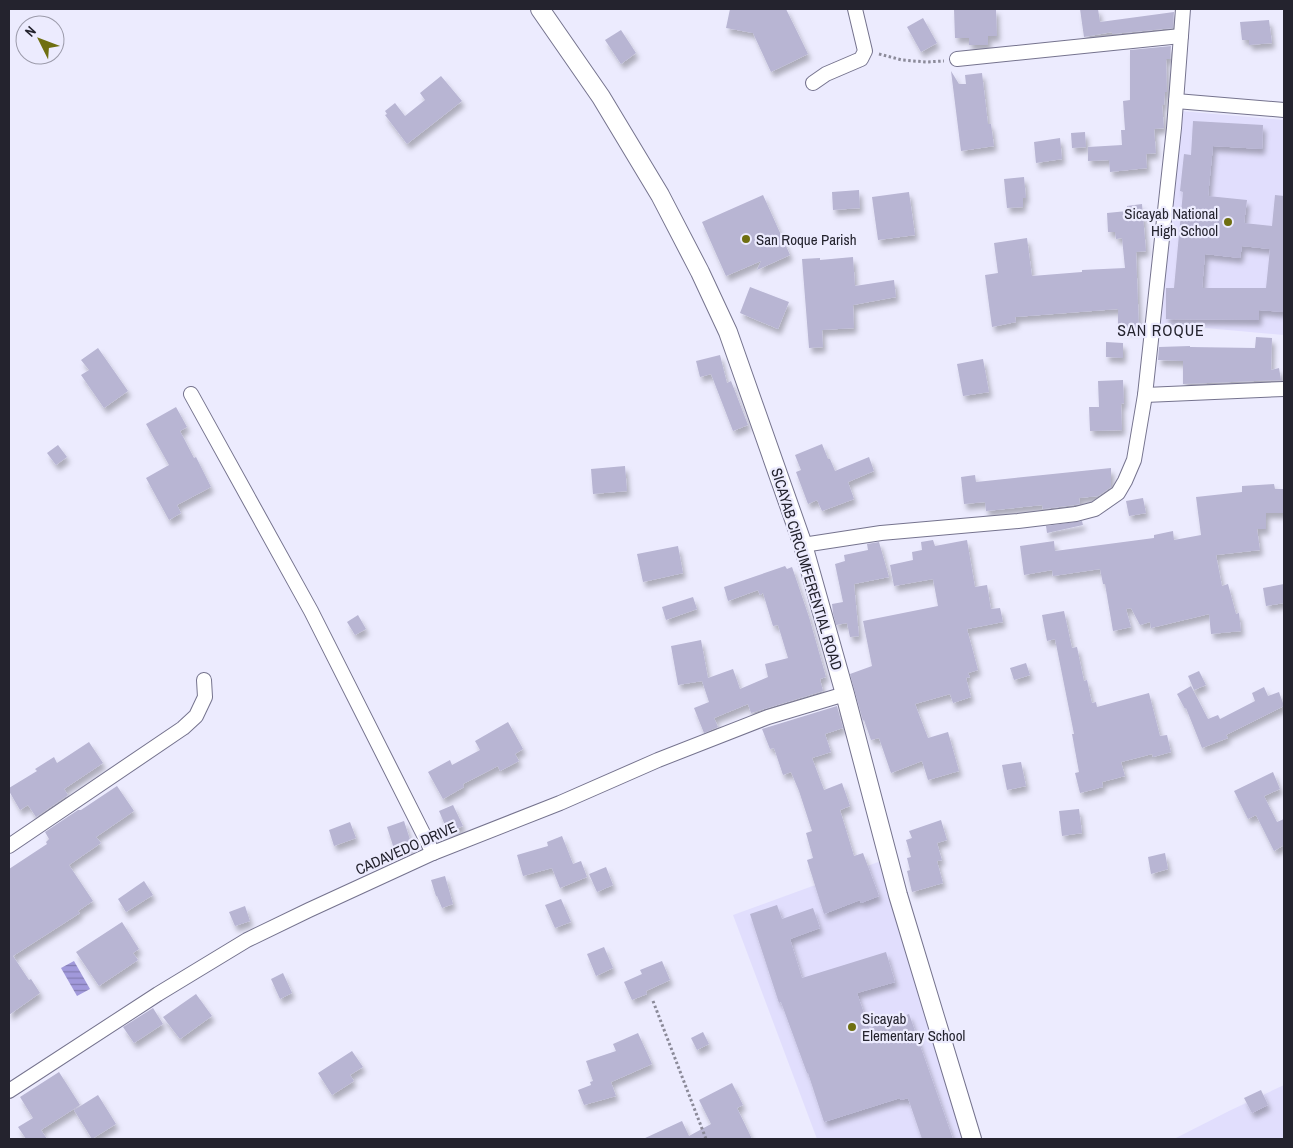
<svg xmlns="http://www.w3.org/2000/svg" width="1293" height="1148" viewBox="0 0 1293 1148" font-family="'Archivo Narrow',sans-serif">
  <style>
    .built { fill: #e1defd }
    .water { fill: url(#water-rules) }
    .building { fill: #b8b5d3; fill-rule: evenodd; filter: url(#shadow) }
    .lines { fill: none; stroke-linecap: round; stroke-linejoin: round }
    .minor-casing { stroke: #75738e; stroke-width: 16 }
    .tertiary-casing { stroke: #75738e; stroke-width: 20 }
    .path { stroke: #8b8a99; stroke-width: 3; stroke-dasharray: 2.5 2.5; stroke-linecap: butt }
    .minor { stroke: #fff; stroke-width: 14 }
    .tertiary { stroke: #fff; stroke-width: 18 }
    .poi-dot { fill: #6f6f11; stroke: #ecebfe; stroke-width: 2 }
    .labels { text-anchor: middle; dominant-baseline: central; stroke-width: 4.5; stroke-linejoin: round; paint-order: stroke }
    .poi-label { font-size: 15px; fill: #24232e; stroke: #ecebfe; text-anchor: start }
    .street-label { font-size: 15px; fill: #24232e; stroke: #ecebfe }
    .neighbourhood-label { font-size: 16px; letter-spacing: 1px; fill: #24232e; stroke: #ecebfe }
  </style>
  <defs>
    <pattern id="water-rules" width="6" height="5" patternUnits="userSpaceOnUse" patternTransform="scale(1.25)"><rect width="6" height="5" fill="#a199db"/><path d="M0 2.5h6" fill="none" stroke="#837cb2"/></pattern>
    <filter id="shadow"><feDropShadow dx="3" dy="5.5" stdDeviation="2.5" flood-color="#0004"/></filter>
  </defs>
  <rect width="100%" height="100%" fill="#ecebfe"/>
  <g class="built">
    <path d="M1181,111L1284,120V335L1161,324Z"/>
    <path d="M881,861L963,1139H817L733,915Z"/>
    <path d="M1284,1085V1139H1174L1229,1111Z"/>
  </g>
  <path class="water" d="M74,961L90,989L77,996L61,968Z"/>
  <g class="building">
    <path d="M730,9H786L808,54L771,72L753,33L726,28Z"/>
    <path d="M954,9H996L997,36H988V45H969V38H955Z"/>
    <path d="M1080,9H1098L1100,22L1174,12L1173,28L1112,34V32L1084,37Z"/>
    <path d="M923,18L937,43L921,52L907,27Z"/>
    <path d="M1269,20L1272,43L1249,45V40H1242L1240,22Z"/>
    <path d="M621,30L636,53L621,64L605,40Z"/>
    <path d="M1171,46L1170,59H1166L1167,92H1165L1164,105H1162L1164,128L1154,129L1156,153L1146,154L1147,168L1110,172L1109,160L1088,161V147L1122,145L1121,130H1125L1123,101L1130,100V50Z"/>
    <path d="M951,71L959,84H966L965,75L982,73L988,124H991L994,146L961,151Z"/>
    <path d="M441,76L462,101L407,144L385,115L387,114L385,111L395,103L405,116L425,100L420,93Z"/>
    <path d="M1193,121L1263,125L1262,149L1213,146L1208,196L1247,200L1244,223L1272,226L1275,195L1284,196V312L1259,310V320L1166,319V288H1174L1183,192L1180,191L1184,154L1191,155ZM1242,246L1270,249L1266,288H1202L1205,254L1240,258Z"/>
    <path d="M1085,132L1086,147L1072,148L1071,133Z"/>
    <path d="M1060,138L1062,159L1036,163L1034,142Z"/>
    <path d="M1024,177L1026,198H1023V207L1007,208L1004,179Z"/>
    <path d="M859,190L860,208L833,210L832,192Z"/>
    <path d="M909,192L915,235L878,240L872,197Z"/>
    <path d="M763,195L790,255L757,270L761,261L726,276L702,222Z"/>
    <path d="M1142,204L1146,251L1136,252L1139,329H1118V309L1015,317L1016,322L992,327L985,275L998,273L994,243L1027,238L1032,276L1082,272V270L1125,268L1122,238L1116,239L1115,232H1108L1107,213L1127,211V206Z"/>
    <path d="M853,257L855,286L894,280L896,297L853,305L854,328L822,330L823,347L809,348L802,259L820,258V260Z"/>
    <path d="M750,287L789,302L778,329L740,313Z"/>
    <path d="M1256,337L1272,338L1271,370L1279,368L1281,380L1183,384V361L1158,360L1159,347L1190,346V347L1255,348Z"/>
    <path d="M1106,342L1123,343V358L1106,357Z"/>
    <path d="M98,348L128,391L104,408L81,375L89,370L81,360Z"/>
    <path d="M720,355L727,383L731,381L748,425L733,431L711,374L700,377L696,361Z"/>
    <path d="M983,359L989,392L963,396L957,364Z"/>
    <path d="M1123,380L1124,403L1121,404L1122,430L1090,431L1089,407H1099L1098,381Z"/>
    <path d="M176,407L187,427L180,431L194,458L196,457L211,487L177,505L181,513L169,520L146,478L169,465L146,424Z"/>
    <path d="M822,444L828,459H830L835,471L869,457L874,471L848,482L854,499L822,511L817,500L808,504L796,472L801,470L795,455Z"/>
    <path d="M58,445L67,457L56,465L47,453Z"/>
    <path d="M625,466L627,491L593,494L591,469Z"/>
    <path d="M1111,468V487L1098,496L1079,498L1080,504L1074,505L1043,509L1042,505L986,511L985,502L964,504L961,477L975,475L976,482Z"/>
    <path d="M1274,484L1275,489H1284V513H1266V529H1257L1260,550L1216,555L1222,586L1228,584L1236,614L1239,613L1241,631L1211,634L1209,614L1151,628L1150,622L1140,625L1131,608L1126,609L1131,627L1113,631L1105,584H1103L1100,569L1053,576L1052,570L1024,575L1020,546L1054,541L1055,551L1154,538V535L1173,531L1174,540L1201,535L1196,497L1242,492V486Z"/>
    <path d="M1143,498L1146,513L1129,516L1126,501Z"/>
    <path d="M1082,521L1083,525L1047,533L1046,526Z"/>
    <path d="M933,540L935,546L967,540L975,587L987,585L991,609L1000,608L1003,622L967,629L978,670L968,673L970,677L966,678L971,697L953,703L950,694L915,704L928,738L948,732L959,771L928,780L922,761L891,773L879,738L871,740L864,720L863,721L850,674L872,666L863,621L938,606L933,579L894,586L890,565L913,560L912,552L922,550L921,542Z"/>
    <path d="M879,542L889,577L854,584L859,636L850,637L847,623L836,625L833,613L832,604L843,602L835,564L845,561L844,555L868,550L867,544Z"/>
    <path d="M678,546L683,573L643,582L637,554Z"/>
    <path d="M785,566L787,569L792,567L809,617L826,677L820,679L823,691L751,713L748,704L714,718L718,727L704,733L694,708L709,702L702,681L678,685L671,646L701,640L708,678L733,669L740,689L768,677L765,664L788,658L778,625L773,626L763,593L760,595L758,590L728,601L724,587Z"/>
    <path d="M1284,584V603L1266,606L1263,588Z"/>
    <path d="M693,597L697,609L666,620L662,607Z"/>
    <path d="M1064,611L1072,648L1077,647L1084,681L1087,680L1092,703L1096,702L1097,707L1149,693L1160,736L1167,735L1171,752L1153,757L1152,754L1121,762L1125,776L1102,782L1103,787L1080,793L1075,773L1079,772L1072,734H1074L1055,639L1047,641L1042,615Z"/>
    <path d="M358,615L366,629L355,635L347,622Z"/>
    <path d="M1026,663L1030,675L1014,680L1010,668Z"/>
    <path d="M1199,671L1206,685L1194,690L1188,676Z"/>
    <path d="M1191,686L1208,719L1218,715L1220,719L1255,701L1252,693L1264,687L1268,696L1279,692L1284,706L1226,735L1228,738L1202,748L1186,708L1185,709L1177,694Z"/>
    <path d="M837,706L843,728L825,734L831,752L812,758L824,790L842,783L850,806L840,810L854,856L863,853L879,896L861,903L860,900L824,914L807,860L813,858L806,833L812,831L799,791L791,772L783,775L774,748L770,749L762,729Z"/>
    <path d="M508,722L523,749L515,754L519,761L500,771L498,766L463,784L464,787L443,799L428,772L450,760L452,765L480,750L475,741Z"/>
    <path d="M89,742L103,763L64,789L68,795L36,817L28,805L20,810L9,791V788L37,771L35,769L54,757L57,763Z"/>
    <path d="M1021,762L1026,786L1007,790L1002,765Z"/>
    <path d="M1273,772L1280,789L1264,796L1277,822L1284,819V845L1274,851L1256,815L1248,819L1234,791Z"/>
    <path d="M117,786L134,811L96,837L101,843L69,865L93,901L78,911L80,913L13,956L29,980L31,979L40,993L9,1015V869L47,844L46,842L49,839L45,832L78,810H81Z"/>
    <path d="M453,805L463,826L448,832L439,811Z"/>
    <path d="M1079,809L1082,833L1062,836L1059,811Z"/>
    <path d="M941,820L947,840L937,843L942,860L937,861L943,883L912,892L907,871L910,870L907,858L911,857L906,840L912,838L909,831Z"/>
    <path d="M404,821L412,846L395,852L387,827Z"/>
    <path d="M350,822L356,838L334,846L329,830Z"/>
    <path d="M562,836L573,864L581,861L587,877L560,888L552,868L523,876L517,855L548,846L547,842Z"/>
    <path d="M1165,853L1168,869L1151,874L1148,857Z"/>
    <path d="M606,867L613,885L597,892L589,874Z"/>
    <path d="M445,876L453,904L442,908L437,896H436L431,880Z"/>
    <path d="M144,881L153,895L126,912L118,899Z"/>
    <path d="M561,899L571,922L555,928L545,905Z"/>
    <path d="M777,905L782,919L813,908L820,928L790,939L802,978L886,952L895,982L857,993L869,1028L909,1014L953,1139H922L908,1098L901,1100L900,1098L824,1122L808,1073H807L781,1002L779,1003L750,914Z"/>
    <path d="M245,906L250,921L235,926L229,912Z"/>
    <path d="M122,922L139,949L133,953L138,960L99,986L76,952Z"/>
    <path d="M604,947L613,968L596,976L587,954Z"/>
    <path d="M662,961L670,980L646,991L647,994L632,1000L624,982L642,974L640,970Z"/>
    <path d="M283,973L292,993L280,999L271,979Z"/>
    <path d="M196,994L212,1016L180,1039L163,1017Z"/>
    <path d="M153,1008L163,1024L134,1043L123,1027Z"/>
    <path d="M703,1032L709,1044L697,1050L691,1038Z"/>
    <path d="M638,1033L652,1064L611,1082L616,1096L584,1105L578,1090L591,1085L590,1082L593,1081L586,1061L616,1051L613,1044Z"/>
    <path d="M352,1051L363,1067L350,1075L354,1081L332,1095L318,1073Z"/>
    <path d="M59,1072L80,1105L41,1130L47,1139H26L18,1127L33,1118L20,1097Z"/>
    <path d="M732,1083L743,1105L737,1108L752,1139H643L682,1121L689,1136L711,1124L699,1100Z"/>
    <path d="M1261,1090L1268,1105L1252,1113L1244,1098Z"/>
    <path d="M98,1095L116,1124L92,1139L74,1110Z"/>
  </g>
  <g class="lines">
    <g class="minor-casing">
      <g id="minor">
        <path d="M957,59L1181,36"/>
        <path d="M813,83L826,74L861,59L865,51L855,9"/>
        <path d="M1176,101L1284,110"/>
        <path d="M191,394L311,611L433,853"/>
        <path d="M1145,395L1284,389"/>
        <path d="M803,545L881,533L1018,521L1076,514L1095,509L1118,493L1125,481L1134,460L1145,395L1174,128L1183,9"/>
        <path d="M9,846L183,728L196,716L205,697L204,680"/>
        <path d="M9,1091L158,994L247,940L309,910L433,853L560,803L658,760L768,717L845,694"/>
      </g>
    </g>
    <g class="tertiary-casing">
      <path id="tertiary" d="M540,9L601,97L660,195L700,272L728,332L803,545L845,694L898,895L972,1139"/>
    </g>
    <g class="path">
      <path d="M879,54L902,60L926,62L944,61"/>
      <path d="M653,1001L706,1139"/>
    </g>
    <use href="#minor" class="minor"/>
    <use href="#tertiary" class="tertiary"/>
  </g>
  <g class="poi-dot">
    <circle cx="1228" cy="222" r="5"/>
    <circle cx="746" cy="239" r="5"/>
    <circle cx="852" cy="1027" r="5"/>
  </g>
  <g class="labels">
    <g class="poi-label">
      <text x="1218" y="213" text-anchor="end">Sicayab National<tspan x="1218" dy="17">High School</tspan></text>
      <text x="756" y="239">San Roque Parish</text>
      <text x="862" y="1018">Sicayab<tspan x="862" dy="17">Elementary School</tspan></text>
    </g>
    <g class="street-label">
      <text transform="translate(807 569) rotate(73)">SICAYAB CIRCUMFERENTIAL ROAD</text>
      <text transform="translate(406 848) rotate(-24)">CADAVEDO DRIVE</text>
    </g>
    <g class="neighbourhood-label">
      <text x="1161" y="330">SAN ROQUE</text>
    </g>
  </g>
  <rect width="1293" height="1148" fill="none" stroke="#24232e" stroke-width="20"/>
  <g transform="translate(40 40) rotate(312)"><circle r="24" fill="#ecebfe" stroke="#9c9bab"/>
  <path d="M0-4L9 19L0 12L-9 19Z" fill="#6f6f11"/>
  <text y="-8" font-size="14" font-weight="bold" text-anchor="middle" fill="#24232e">N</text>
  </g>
</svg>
